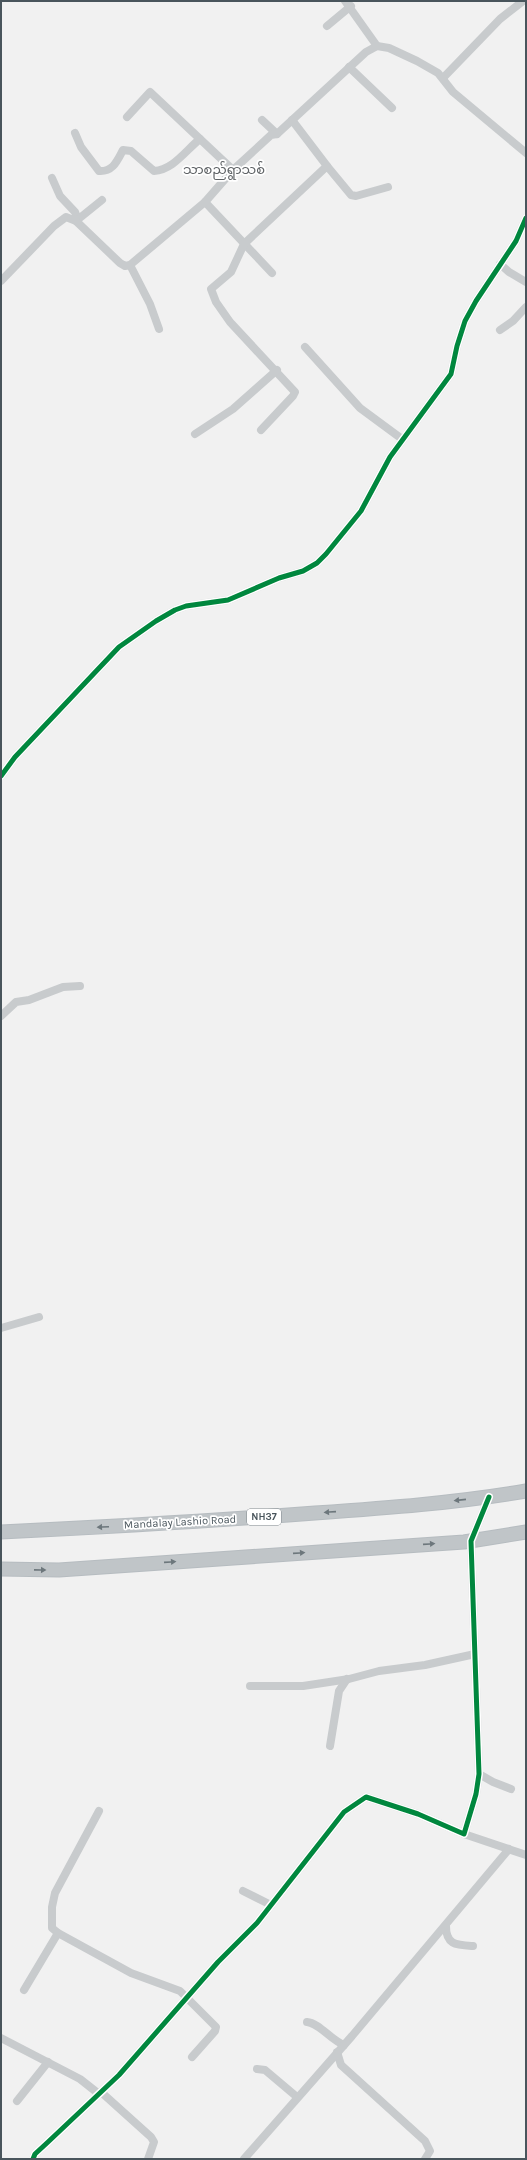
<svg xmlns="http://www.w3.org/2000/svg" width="527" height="2160" viewBox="0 0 527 2160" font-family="Karla,'Noto Sans Myanmar',sans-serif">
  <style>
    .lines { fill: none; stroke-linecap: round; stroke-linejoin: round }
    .trunk-casing { stroke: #b6bcc0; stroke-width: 15 }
    .minor { stroke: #c8cbcd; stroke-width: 8 }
    .trunk { stroke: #c0c5c8; stroke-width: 13 }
    .cycleway-casing { stroke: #fff; stroke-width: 8 }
    .cycleway { stroke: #00873e; stroke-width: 5 }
    .oneway { fill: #6d777c }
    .labels { text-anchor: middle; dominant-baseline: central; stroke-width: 3.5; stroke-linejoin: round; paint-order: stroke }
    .shield { fill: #fff; stroke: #80888d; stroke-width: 1 }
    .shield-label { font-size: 10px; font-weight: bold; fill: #49555c }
    .street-label { font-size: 11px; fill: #49555c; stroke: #fff }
    .quarter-label { font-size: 13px; fill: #5d6164; stroke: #fff }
  </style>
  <rect width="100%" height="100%" fill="#f1f1f1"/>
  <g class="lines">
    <g class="trunk-casing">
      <g id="trunk">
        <path d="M1,1532C106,1527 211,1521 315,1513C386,1508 456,1503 526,1491"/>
        <path d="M1,1569L59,1570L464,1542L526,1532"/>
      </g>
    </g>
    <g class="minor">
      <path d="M345,1L377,46"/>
      <path d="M327,26L351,6"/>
      <path d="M349,67L392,108"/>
      <path d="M443,78L500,19L523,1"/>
      <path d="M127,117L150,92L200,139"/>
      <path d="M262,120L277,134"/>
      <path d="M292,120L327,166"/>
      <path d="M75,133L81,147L99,171C113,172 117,161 123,150L131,151L154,171C173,170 186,150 200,139L233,170"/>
      <path d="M52,178L60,196L75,212L78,220"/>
      <path d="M205,202L272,273"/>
      <path d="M76,221L102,200"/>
      <path d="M500,264L509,272L526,282"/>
      <path d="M130,265L150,304L159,329"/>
      <path d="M1,281L54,226L66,217L76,221L120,263L125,266L130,265L205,202L233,170L271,135L277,134L366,52L377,46L389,48L417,61L438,73L453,92L526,153"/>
      <path d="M500,330L513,321L526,307"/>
      <path d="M305,347L360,408L402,439"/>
      <path d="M261,430L293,396L295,392L230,322L216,302L211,289L231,272L244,244L327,166L351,195L356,196L388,187"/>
      <path d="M195,434L233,409L277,370"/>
      <path d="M1,776L15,757L119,647L156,621L175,610L186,606L228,600L279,578L303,571L317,563L326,554L361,511L390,457L451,374L457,346L465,321L476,301L516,241L526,218"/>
      <path d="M1,1016L16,1002L29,1000L63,987L80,986"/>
      <path d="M1,1328L39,1317"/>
      <path d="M250,1686H303L349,1679L379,1671L425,1665L475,1654"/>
      <path d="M330,1746L339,1691L347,1679"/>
      <path d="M479,1774L493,1782L511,1789"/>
      <path d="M464,1834L526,1855"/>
      <path d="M243,1891L271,1905"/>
      <path d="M446,1926C446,1945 456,1945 473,1946"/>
      <path d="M58,1933L52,1928V1907L55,1893L99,1811"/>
      <path d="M24,1990L58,1933L131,1973L180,1991L216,2027L215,2031L192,2057"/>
      <path d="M307,2022C319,2023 331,2040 344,2045"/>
      <path d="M1,2038L80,2079L99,2094"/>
      <path d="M337,2052L341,2065L425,2141L430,2151L425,2159"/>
      <path d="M257,2069L265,2070L297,2097"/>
      <path d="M101,2092L151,2137L154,2142L148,2159"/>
      <path d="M17,2101L48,2062"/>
      <path d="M33,2159L35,2154L48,2142L119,2075L218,1962L257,1923L344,1812L366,1797L418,1814L464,1834L476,1794L479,1774L471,1541L489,1497"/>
      <path d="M244,2159L352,2036L509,1849"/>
    </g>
    <use href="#trunk" class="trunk"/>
    <g class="cycleway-casing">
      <g id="cycleway">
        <path d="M1,776L15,757L119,647L156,621L175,610L186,606L228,600L279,578L303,571L317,563L326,554L361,511L390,457L451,374L457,346L465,321L476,301L516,241L526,218"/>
        <path d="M33,2159L35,2154L48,2142L119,2075L218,1962L257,1923L344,1812L366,1797L418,1814L464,1834L476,1794L479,1774L471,1541L489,1497"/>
      </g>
    </g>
    <use href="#cycleway" class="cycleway"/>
  </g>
  <defs><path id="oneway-solid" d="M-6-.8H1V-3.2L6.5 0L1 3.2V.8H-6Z"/></defs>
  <g class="oneway">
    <use href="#oneway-solid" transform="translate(460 1500) rotate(174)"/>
    <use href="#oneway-solid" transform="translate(330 1512) rotate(176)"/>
    <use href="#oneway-solid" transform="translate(103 1527) rotate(177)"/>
    <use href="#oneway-solid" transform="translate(429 1544) rotate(-4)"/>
    <use href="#oneway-solid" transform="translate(299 1553) rotate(-4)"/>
    <use href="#oneway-solid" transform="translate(170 1562) rotate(-4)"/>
    <use href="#oneway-solid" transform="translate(40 1570) rotate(1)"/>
  </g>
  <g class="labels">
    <rect class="shield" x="247" y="1509" width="34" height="16" rx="3"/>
    <g class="shield-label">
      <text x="264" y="1517">NH37</text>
    </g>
    <g class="street-label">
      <text transform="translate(180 1522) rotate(-3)">Mandalay Lashio Road</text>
    </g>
    <g class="quarter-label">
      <text x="224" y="169">သာစည်ရွာသစ်</text>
    </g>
  </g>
  <rect width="527" height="2160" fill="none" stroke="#49555c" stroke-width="4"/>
</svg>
